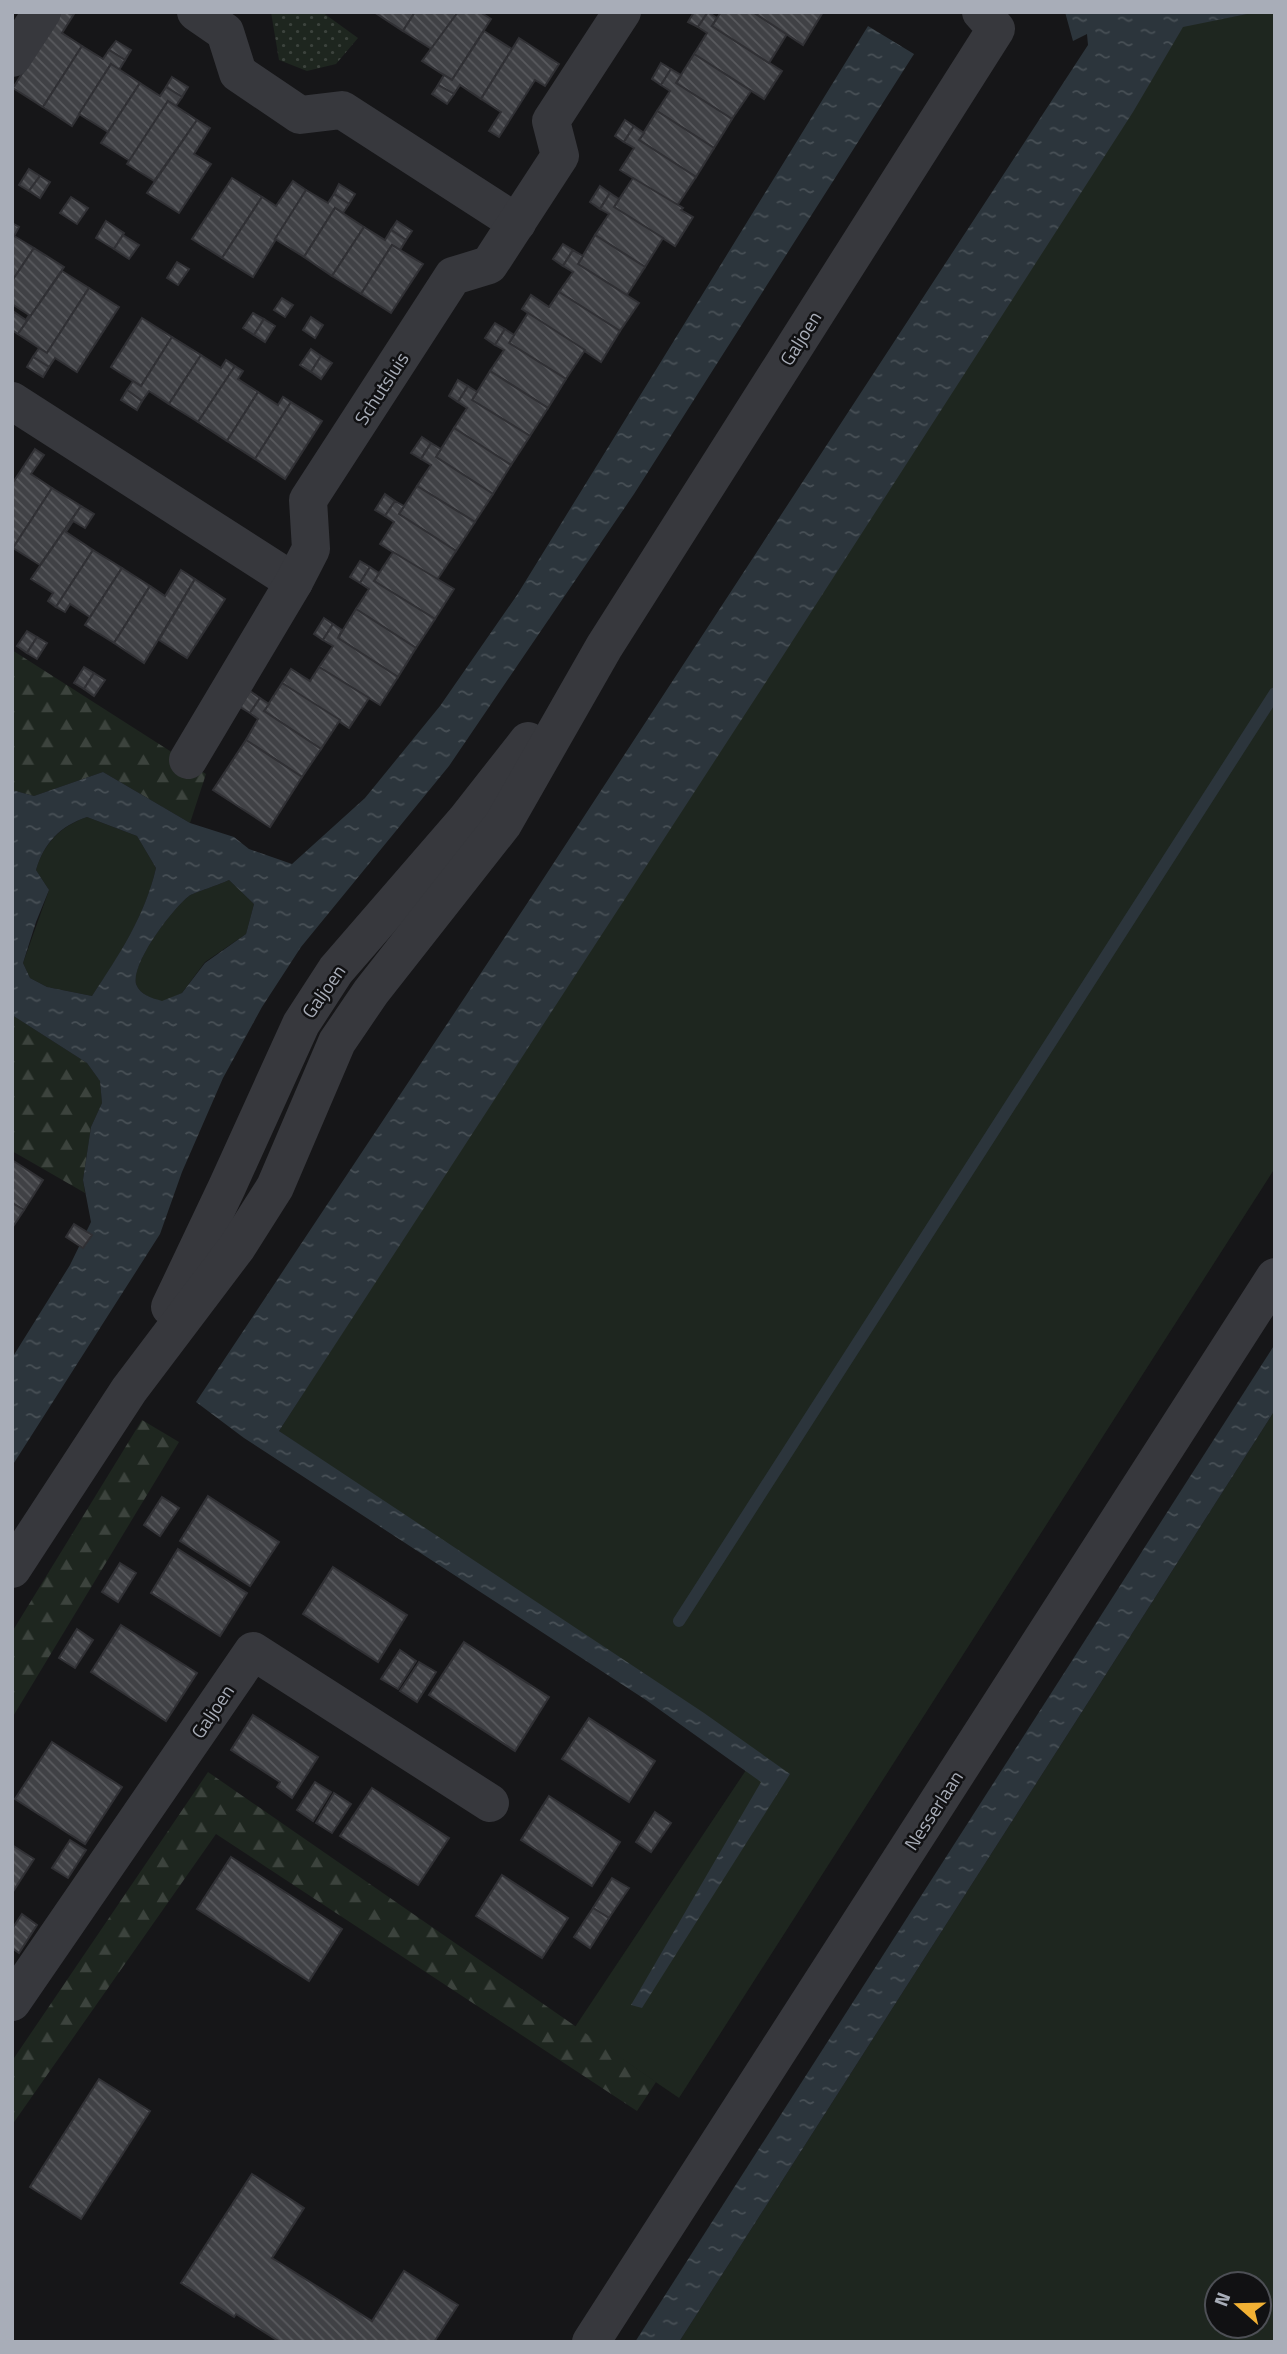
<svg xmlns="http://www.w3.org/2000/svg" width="1287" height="2354" viewBox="0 0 1287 2354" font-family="'Titillium Web',sans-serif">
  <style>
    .grass { fill: #1e261f; fill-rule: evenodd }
    .forest { fill: url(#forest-firs) }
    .park { fill: url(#park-dots) }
    .water { fill: url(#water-ripples); fill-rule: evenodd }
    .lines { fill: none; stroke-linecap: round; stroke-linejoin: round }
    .stream { stroke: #2c353c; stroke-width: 12 }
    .building { fill: url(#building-back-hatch); stroke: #303034; stroke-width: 2 }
    .minor { stroke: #37383d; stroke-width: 38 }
    .labels { text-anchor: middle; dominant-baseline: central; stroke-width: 5; stroke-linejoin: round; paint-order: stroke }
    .street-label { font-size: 19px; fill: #a8adb8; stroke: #111113 }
  </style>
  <defs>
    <pattern id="forest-firs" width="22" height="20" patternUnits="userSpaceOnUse" patternTransform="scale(1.75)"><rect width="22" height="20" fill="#1e261f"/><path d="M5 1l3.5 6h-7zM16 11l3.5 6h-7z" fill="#3c433d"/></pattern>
    <pattern id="park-dots" width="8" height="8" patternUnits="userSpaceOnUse" patternTransform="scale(1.75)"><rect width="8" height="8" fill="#1e261f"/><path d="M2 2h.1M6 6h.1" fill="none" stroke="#3c433d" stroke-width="1.8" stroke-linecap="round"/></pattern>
    <pattern id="water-ripples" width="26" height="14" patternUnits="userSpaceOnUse" patternTransform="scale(1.75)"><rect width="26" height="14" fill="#2c353c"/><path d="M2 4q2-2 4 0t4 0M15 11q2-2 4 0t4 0" fill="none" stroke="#485056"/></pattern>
    <pattern id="building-back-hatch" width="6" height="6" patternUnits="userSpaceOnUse" patternTransform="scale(1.75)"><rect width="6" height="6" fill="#404145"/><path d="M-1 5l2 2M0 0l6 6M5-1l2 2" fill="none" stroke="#595a5e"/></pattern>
  </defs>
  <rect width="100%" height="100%" fill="#161618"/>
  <g class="grass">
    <path d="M1257,12H1275V1168L679,2098L575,2027L754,1758L279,1431L1183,26Z"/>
    <path d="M87,817L137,836L156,868C145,916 119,956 92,996L47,987L30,978L23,963L49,890L36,870C44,843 61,826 87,817Z"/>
    <path d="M229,880L254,904L246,934L205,962L182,993L162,1002C152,998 140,995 136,984C131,963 173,908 189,896C193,893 221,884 229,880Z"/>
    <path d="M1275,1410V2342H679ZM1217,2284H1259V2326H1217Z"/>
  </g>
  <g class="forest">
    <path d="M12,650L206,774L190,823L103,772L34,796L12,790Z"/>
    <path d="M12,1015L87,1063L100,1081L102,1103L91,1127L83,1180L85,1193L12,1151Z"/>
    <path d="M142,1420L179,1442L12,1718V1632Z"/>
    <path d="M208,1772L656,2082L637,2111L216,1834L12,2125V2061Z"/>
  </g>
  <path class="park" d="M271,12H322L358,38L336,64L307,71L279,60Z"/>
  <g class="water">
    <path d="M1065,12H1257L1183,27L1133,112L777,665L279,1431L704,1713L790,1774L642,2008L631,2005L761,1782L646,1700L244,1438L196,1402L536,890L1088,45L1087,34L1073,41Z"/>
    <path d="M868,26L914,54L634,494L449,766L301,947L262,1007L223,1078L182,1172L160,1234L12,1466V1358L70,1265L91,1222L83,1180L91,1127L102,1103L100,1081L87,1063L12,1015V790L34,796L103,772L190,823L234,837L249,849L292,864L365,798L440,706L517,595ZM87,817L137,836L156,868C145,916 119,955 92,996L47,987L30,978L23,963L36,922L49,890L36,870C44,843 60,826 87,817ZM229,880L254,904L246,934L205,963L182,993L162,1001C152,998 140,995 136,984C131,963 173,908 189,896C193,893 221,884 229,880Z"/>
    <path d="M1275,1344V1410L679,2342H635Z"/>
  </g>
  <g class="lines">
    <path class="stream" d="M679,1621L1275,693"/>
  </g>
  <g class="building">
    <path d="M61,12L74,14L62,33L82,46L43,107L13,88Z"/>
    <path d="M374,12H415L403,31Z"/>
    <path d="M415,12H458L433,48H430L403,31Z"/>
    <path d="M458,12H480L491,19L452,80L422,61Z"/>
    <path d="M694,12H708L698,27L688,22Z"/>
    <path d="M708,12L717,18L712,26L782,71L764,99L694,54L707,33L698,27Z"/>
    <path d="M721,12H753L787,34L769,63L712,26Z"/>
    <path d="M753,12H823L803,45Z"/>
    <path d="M484,31L512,49L481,99L460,85L454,94L438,85L444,75L452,80Z"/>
    <path d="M519,38L559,64L545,86L535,80L499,137L489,131L501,112L481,99Z"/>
    <path d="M116,41L131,50L125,60L109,50Z"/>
    <path d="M82,46L103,59L109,50L125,60L119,70L111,64L72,126L43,107Z"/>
    <path d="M694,54L751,91L732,119L676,83Z"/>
    <path d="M661,63L671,69L661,85L652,79Z"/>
    <path d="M111,64L140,83L108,132L79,114Z"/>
    <path d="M671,69L681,75L676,83L732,119L714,148L657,111L670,91L661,85Z"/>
    <path d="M172,77L188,87L182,97L166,87Z"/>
    <path d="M140,83L160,96L166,87L182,97L176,106L168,101L130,161L101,143Z"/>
    <path d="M438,85L454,94L447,104L432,94Z"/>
    <path d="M168,101L197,120L154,181L127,164Z"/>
    <path d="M657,111L714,148L696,177L639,140Z"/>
    <path d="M197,120L210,128L194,154L211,164L179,213L147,193Z"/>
    <path d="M625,120L634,126L624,142L615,136Z"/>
    <path d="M634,126L644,133L639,140L696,177L677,206L620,170L634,148L624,142Z"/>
    <path d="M29,169L40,176L29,191L19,185Z"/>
    <path d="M40,176L50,182L40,198L29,191Z"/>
    <path d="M232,178L262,197L222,258L192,239Z"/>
    <path d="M633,178L683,208L681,210L693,217L675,246L614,207Z"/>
    <path d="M293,181L306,190L253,277L222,258L262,197L276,206Z"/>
    <path d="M339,184L355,194L349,204L334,194Z"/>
    <path d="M600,186L610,193L600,209L590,202Z"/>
    <path d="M306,190L328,203L334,194L349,204L343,213L335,208L304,257L275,239Z"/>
    <path d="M610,193L619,199L614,207L663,238L645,267L595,235L609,214L600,209Z"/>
    <path d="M71,197L88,208L77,224L60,213Z"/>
    <path d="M335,208L364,227L332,276L304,257Z"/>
    <path d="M106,221L124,233L114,249L96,238Z"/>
    <path d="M397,221L412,231L406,240L391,230Z"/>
    <path d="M12,223L19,227L14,236L34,248L12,281Z"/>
    <path d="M364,227L385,240L391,230L406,240L400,250L392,245L361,294L332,276Z"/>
    <path d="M123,235L139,245L129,259L114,249Z"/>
    <path d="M595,235L645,267L627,295L578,264Z"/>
    <path d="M563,244L573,250L563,266L553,259Z"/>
    <path d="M392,245L423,264L391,313L361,294Z"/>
    <path d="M34,248L64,267L18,334L12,330V315L14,312L26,320L29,315L12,304V281Z"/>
    <path d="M573,250L583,256L578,264L639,303L620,331L559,292L573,272L563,266Z"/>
    <path d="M177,262L189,269L178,285L167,278Z"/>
    <path d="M62,271L89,288L47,353L18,334Z"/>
    <path d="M89,288L119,307L77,372L55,358L49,367L33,357L39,348L47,353Z"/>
    <path d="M559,292L620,331L601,362L522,309L531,295L549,307Z"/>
    <path d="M282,298L293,305L285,317L274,310Z"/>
    <path d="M253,313L264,319L254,335L243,328Z"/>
    <path d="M528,313L585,350L566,379L509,343Z"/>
    <path d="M311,317L323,325L315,338L303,330Z"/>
    <path d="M142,318L172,337L141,386L111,367Z"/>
    <path d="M264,319L275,326L265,342L254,335Z"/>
    <path d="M495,323L505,329L495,345L485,338Z"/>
    <path d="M505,329L514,335L509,343L566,379L548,408L490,371L504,350L495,345Z"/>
    <path d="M172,337L201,355L169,404L149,391L142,401L127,390L133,381L141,386Z"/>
    <path d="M311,349L321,356L311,372L300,365Z"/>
    <path d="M201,355L221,368L226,360L235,366L198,422L169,404Z"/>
    <path d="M321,356L332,363L321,379L311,372Z"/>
    <path d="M33,357L49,367L43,377L27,367Z"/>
    <path d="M235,366L243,371L238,379L258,392L227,441L198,422Z"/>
    <path d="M490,371L548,408L530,436L472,400Z"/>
    <path d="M458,380L468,386L458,402L449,396Z"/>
    <path d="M468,386L477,392L472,400L530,436L511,465L454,428L467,408L458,402Z"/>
    <path d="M127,390L142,401L137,410L121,400Z"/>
    <path d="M258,392L278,405L283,397L291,402L255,459L227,441Z"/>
    <path d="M291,402L322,421L285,479L255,459Z"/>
    <path d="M454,428L511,465L493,494L436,457Z"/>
    <path d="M422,437L431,443L421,459L411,453Z"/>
    <path d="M431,443L441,449L436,457L493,494L475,522L417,486L431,465L421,459Z"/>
    <path d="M35,449L44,455L31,474L52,488L13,548L12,484Z"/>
    <path d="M417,486L475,522L456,551L399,514Z"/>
    <path d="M52,488L81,506L40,565L13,548Z"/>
    <path d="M385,494L395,501L385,516L375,510Z"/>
    <path d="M395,501L404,506L399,514L456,551L437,580L380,544L394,522L385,516Z"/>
    <path d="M81,506L94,514L85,528L73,521L66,532L93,550L56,607L48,601L53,593L31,579Z"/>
    <path d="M93,550L122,568L90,617L70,604L65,612L56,607Z"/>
    <path d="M393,552L454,589L435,619L374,581Z"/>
    <path d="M360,561L370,567L360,583L350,577Z"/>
    <path d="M370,567L379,573L374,581L435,619L416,648L356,609L369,589L360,583Z"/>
    <path d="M122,568L150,586L114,643L85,625Z"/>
    <path d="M181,570L195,579L144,663L114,643L150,586L165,596Z"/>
    <path d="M195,579L225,599L187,658L159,640Z"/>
    <path d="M356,609L416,648L398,677L338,638Z"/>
    <path d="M324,618L333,624L323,640L314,634Z"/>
    <path d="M333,624L342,630L338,638L398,677L380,705L319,667L333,646L323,640Z"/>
    <path d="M27,631L37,637L27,653L17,646Z"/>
    <path d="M37,637L47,643L37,659L27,653Z"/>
    <path d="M84,667L94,673L84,689L74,683Z"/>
    <path d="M319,667L369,698L349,728L282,683L291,669L310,681Z"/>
    <path d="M94,673L105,680L94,696L84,689Z"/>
    <path d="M282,683L340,720L321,749L264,711Z"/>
    <path d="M250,691L260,698L250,713L240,707Z"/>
    <path d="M260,698L269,704L264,711L321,749L302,777L246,740L258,719L250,713Z"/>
    <path d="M246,740L302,777L270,827L213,790Z"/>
    <path d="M12,1160L43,1180L24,1210L12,1203Z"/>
    <path d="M12,1203L24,1210L12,1228Z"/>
    <path d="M74,1224L92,1235L83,1248L66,1237Z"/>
    <path d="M208,1496L279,1542L250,1586L180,1541Z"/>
    <path d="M162,1497L179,1508L160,1536L144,1525Z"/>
    <path d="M178,1549L247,1593L220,1636L151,1593Z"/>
    <path d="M120,1563L136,1573L118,1602L102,1592Z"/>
    <path d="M333,1567L407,1615L378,1662L303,1614Z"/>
    <path d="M121,1625L197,1673L166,1721L91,1672Z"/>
    <path d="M77,1629L93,1640L75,1668L59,1658Z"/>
    <path d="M464,1642L549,1697L515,1751L429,1695Z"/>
    <path d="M400,1650L416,1661L398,1689L381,1679Z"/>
    <path d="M419,1662L436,1672L417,1702L400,1691Z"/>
    <path d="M253,1715L318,1757L292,1798L277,1787L280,1782L231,1750Z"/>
    <path d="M589,1718L655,1761L629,1802L562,1759Z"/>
    <path d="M52,1742L122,1787L85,1844L15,1799Z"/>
    <path d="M315,1782L331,1792L313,1821L297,1810Z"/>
    <path d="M372,1788L449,1838L418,1885L340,1836Z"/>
    <path d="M334,1793L351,1804L332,1833L316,1823Z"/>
    <path d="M549,1796L620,1842L592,1886L521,1840Z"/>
    <path d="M655,1812L671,1823L651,1852L636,1842Z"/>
    <path d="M70,1840L86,1850L68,1878L52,1868Z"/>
    <path d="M12,1845L34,1859L12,1893Z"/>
    <path d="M231,1857L342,1929L309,1981L197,1909Z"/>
    <path d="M502,1875L568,1918L542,1958L476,1916Z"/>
    <path d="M612,1878L629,1888L609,1918L593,1908Z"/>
    <path d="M593,1908L609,1918L590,1948L574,1937Z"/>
    <path d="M22,1914L37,1925L19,1953L12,1948V1929Z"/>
    <path d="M99,2079L150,2111L81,2219L30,2187Z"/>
    <path d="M252,2174L304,2208L272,2258L372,2321L404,2271L458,2305L434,2342H280L236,2314L234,2317L181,2283Z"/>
  </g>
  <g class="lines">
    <g class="minor">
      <path d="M196,12L225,32L238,73L300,115L342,110L517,223"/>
      <path d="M12,58L42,12"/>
      <path d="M12,401L294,582"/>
      <path d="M188,760L294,582L311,549L308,500L453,276L489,265L560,156L551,121L622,12"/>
      <path d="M170,1307L227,1187L301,1024L336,970L466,820L528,741"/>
      <path d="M12,1569L129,1390L237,1247L275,1187L337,1042L371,992L503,824L604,647L996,29L981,12"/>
      <path d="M12,2002L253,1651L490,1803"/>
      <path d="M591,2342L1275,1277"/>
    </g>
  </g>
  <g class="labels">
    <g class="street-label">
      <text transform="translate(800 338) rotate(-58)">Galjoen</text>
      <text transform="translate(381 388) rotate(-57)">Schutsluis</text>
      <text transform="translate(323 991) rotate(-55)">Galjoen</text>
      <text transform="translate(212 1711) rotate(-56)">Galjoen</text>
      <text transform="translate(933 1810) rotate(-57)">Nesserlaan</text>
    </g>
  </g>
  <rect width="1287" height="2354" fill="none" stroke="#a8adb8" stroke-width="28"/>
  <g transform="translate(1238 2305) rotate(290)"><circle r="33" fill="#111113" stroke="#4d4f55" stroke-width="2"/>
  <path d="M0-5L12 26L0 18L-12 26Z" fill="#f2b134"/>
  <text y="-10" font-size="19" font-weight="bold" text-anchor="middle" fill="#a8adb8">N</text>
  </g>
</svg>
